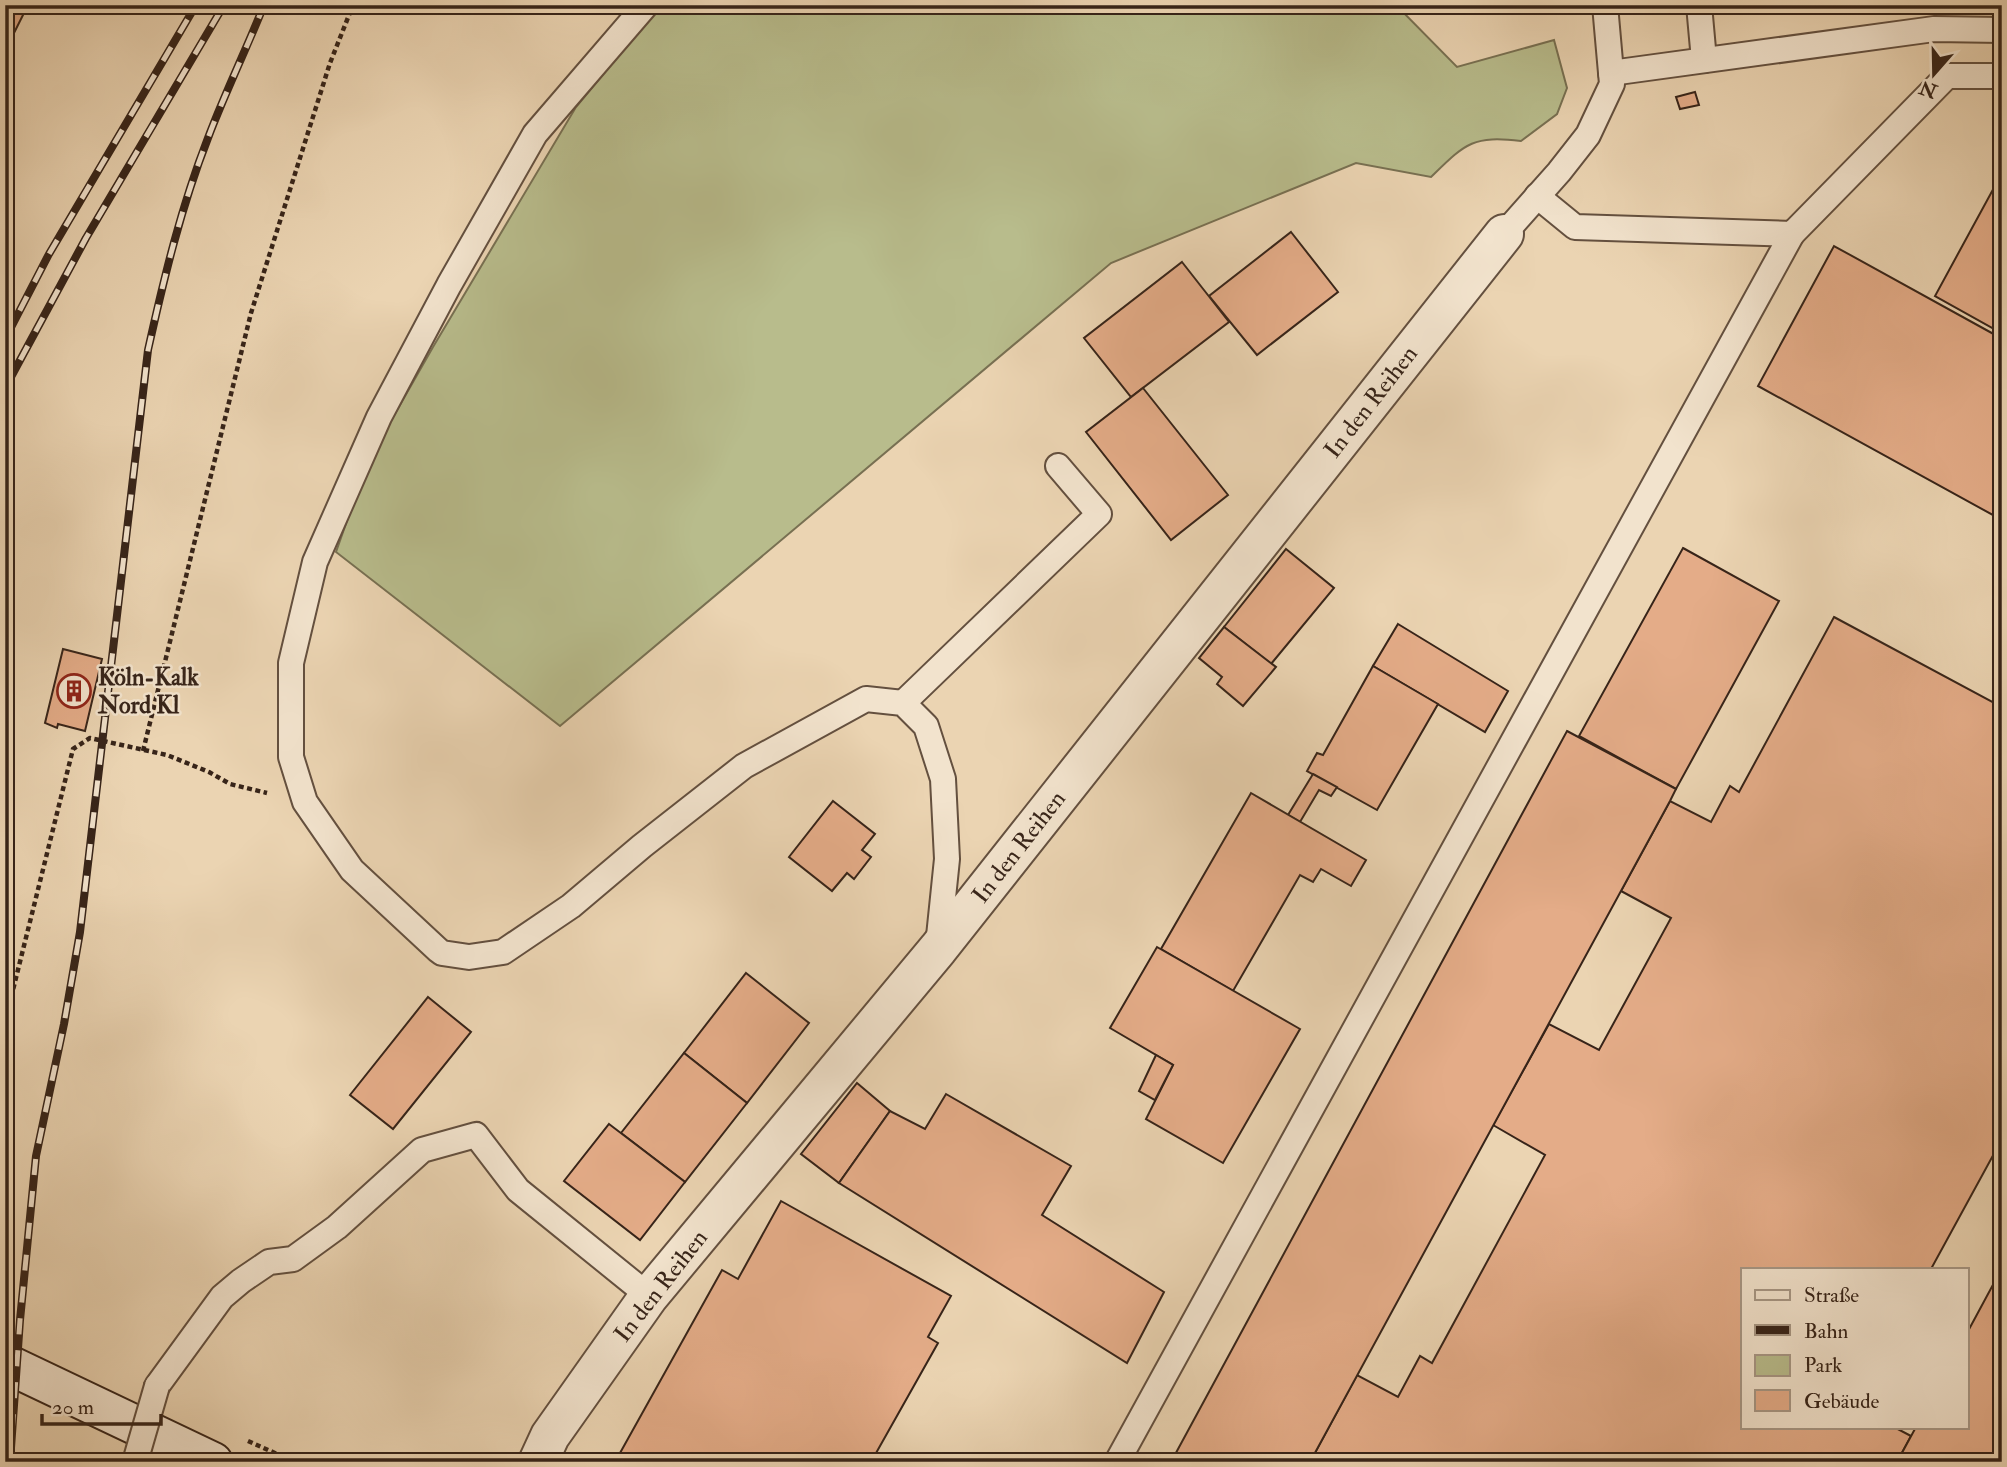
<svg xmlns="http://www.w3.org/2000/svg" width="2007" height="1467" viewBox="0 0 2007 1467" font-family="'IM FELL Double Pica',serif">
  <style>
    .green { fill: #b8bc8c; stroke: #787052; stroke-width: 2 }
    .building { fill: #e4ac88; stroke: #372419; stroke-width: 2 }
    .lines { fill: none; stroke-linecap: round; stroke-linejoin: round }
    .service-casing { stroke: #64503f; stroke-width: 28 }
    .minor-casing { stroke: #64503f; stroke-width: 42 }
    .secondary-casing { stroke: #372419; stroke-width: 42 }
    .path { stroke: #372419; stroke-width: 4.5; stroke-dasharray: 5 3.5; stroke-linecap: butt }
    .service { stroke: #f2e3cd; stroke-width: 24 }
    .minor { stroke: #f2e3cd; stroke-width: 38 }
    .secondary { stroke: #f2e3cd; stroke-width: 38 }
    .rail-casing { stroke: #372419; stroke-width: 8 }
    .rail { stroke: #f2e3cd; stroke-width: 5; stroke-dasharray: 16; stroke-linecap: butt }
    .service-bridge-casing { stroke: #64503f; stroke-width: 28; stroke-linecap: butt }
    .service-bridge { stroke: #f2e3cd; stroke-width: 24 }
    .labels { text-anchor: middle; dominant-baseline: central; stroke-width: 5; stroke-linejoin: round; paint-order: stroke }
    .street-label { font-size: 24px; fill: #372419; stroke: #f2e3cd }
    .poi-label { font-size: 24px; font-weight: bold; fill: #372419; stroke: #f2e3cd; text-anchor: start }
  </style>
  <rect width="100%" height="100%" fill="#ebd4b2"/>
  <filter id="stains"><feTurbulence type="fractalNoise" baseFrequency=".00286" numOctaves="4"/><feColorMatrix values="0 0 0 0 .2 0 0 0 0 .09 0 0 0 0 .02 0 0 0 .5 -.17"/></filter>
  <radialGradient id="worn" r=".72"><stop offset=".6" stop-color="#630" stop-opacity="0"/><stop offset="1" stop-color="#630" stop-opacity=".3"/></radialGradient>
  <path class="green" d="M660,5H1396L1457,67L1554,40L1567,88L1557,114L1521,141C1472,135 1465,144 1431,177L1356,163L1111,263L560,726L336,552L368,461L433,347L576,107Z"/>
  <g class="building">
    <path d="M5,5H28L5,51Z"/>
    <path d="M1695,92L1699,105L1680,109L1676,97Z"/>
    <path d="M2002,173V520L1758,386L1834,246L1999,337L2001,333L1935,296Z"/>
    <path d="M1291,232L1338,292L1257,355L1209,296Z"/>
    <path d="M1182,262L1229,322L1131,397L1084,338Z"/>
    <path d="M1143,388L1228,495L1171,540L1086,432Z"/>
    <path d="M1683,548L1779,601L1676,789L1579,736Z"/>
    <path d="M1286,549L1334,588L1271,664L1224,627Z"/>
    <path d="M1834,617L2002,707V1139L1931,1269H1743V1427H1894L1911,1436L1897,1462H1310L1357,1375L1398,1397L1420,1356L1432,1363L1545,1155L1493,1125L1549,1024L1599,1050L1671,918L1621,891L1670,801L1711,822L1730,786L1739,792Z"/>
    <path d="M1398,624L1508,691L1485,732L1373,666Z"/>
    <path d="M1224,627L1276,667L1243,706L1217,684L1222,677L1199,658Z"/>
    <path d="M63,649L102,659L85,731L58,724L57,728L45,723Z"/>
    <path d="M1373,666L1438,704L1377,810L1307,771L1317,753L1323,755Z"/>
    <path d="M1567,731L1676,789L1670,801L1310,1462H1171Z"/>
    <path d="M1313,774L1337,787L1331,796L1319,790L1300,822L1288,815Z"/>
    <path d="M1251,793L1366,860L1351,886L1321,869L1313,882L1300,875L1233,991L1161,949Z"/>
    <path d="M833,801L875,834L862,850L871,857L854,879L847,873L832,891L789,857Z"/>
    <path d="M1157,947L1300,1029L1223,1163L1146,1119L1173,1065L1110,1028Z"/>
    <path d="M746,973L809,1023L747,1103L684,1053Z"/>
    <path d="M428,997L471,1032L393,1129L350,1095Z"/>
    <path d="M684,1053L747,1103L685,1182L621,1133Z"/>
    <path d="M1156,1055L1173,1065L1155,1100L1139,1091Z"/>
    <path d="M857,1083L890,1111L839,1183L801,1154Z"/>
    <path d="M946,1094L1071,1166L1042,1215L1164,1292L1127,1363L839,1183L890,1111L925,1129Z"/>
    <path d="M609,1124L685,1182L640,1240L564,1181Z"/>
    <path d="M781,1201L951,1296L928,1337L938,1343L871,1462H615L722,1270L738,1279Z"/>
    <path d="M2002,1268V1462H1897L1916,1427H1967V1333Z"/>
  </g>
  <g class="lines">
    <g class="service-casing">
      <g id="service">
        <path d="M646,5L535,134L449,285L379,417L315,562L291,663V757L305,802L352,870L438,950L442,953L469,957L503,952L571,906L642,846L744,766L866,699L903,703L926,726L943,779L947,859L938,946"/>
        <path d="M1699,5L1704,60"/>
        <path d="M1611,73L1934,29L2002,30"/>
        <path d="M1537,196L1575,227L1792,234L1947,76H2002"/>
        <path d="M1504,234L1559,172L1588,135L1612,84L1605,5"/>
        <path d="M903,703L1099,514L1058,466"/>
        <path d="M157,1386L222,1297L241,1281L269,1262L293,1259L337,1227L422,1150L476,1135L518,1190L649,1296"/>
        <path d="M1117,1462L1792,234"/>
      </g>
    </g>
    <g class="minor-casing">
      <path id="minor" d="M538,1462L550,1436L649,1296L938,949L1504,234"/>
    </g>
    <g class="secondary-casing">
      <path id="secondary" d="M5,1363L213,1462"/>
    </g>
    <g class="path">
      <path d="M143,751L251,313L330,63L353,5"/>
      <path d="M5,1022L73,749L90,738L167,755L209,772L230,784L267,793"/>
      <path d="M248,1441L295,1462"/>
    </g>
    <use href="#service" class="service"/>
    <use href="#minor" class="minor"/>
    <use href="#secondary" class="secondary"/>
    <g class="rail-casing">
      <g id="rail">
        <path d="M5,339L49,254L196,5"/>
        <path d="M5,388L86,238L224,5"/>
        <path d="M10,1462L20,1320L36,1156L64,1024L80,932L148,350C164,278 181,207 208,138C225,93 246,50 264,5"/>
      </g>
    </g>
    <use href="#rail" class="rail"/>
    <g class="service-bridge-casing">
      <path id="service-bridge" d="M135,1462L157,1386"/>
    </g>
    <use href="#service-bridge" class="service-bridge"/>
  </g>
  <defs>
    <g id="building-ring" transform="scale(1.75)"><circle r="9.5" fill="#f2e3cd" stroke="#8f2418" stroke-width="1.5"/><path d="M-4-6H4V6H1V3H-1V6H-4ZM-2.5-4.3h1.7v1.8h-1.7ZM.8-4.3h1.7v1.8H.8ZM-2.5-1h1.7V.8h-1.7ZM.8-1h1.7V.8H.8Z" fill="#8f2418"/></g>
  </defs>
  <g fill-rule="evenodd">
    <use href="#building-ring" x="74" y="691"/>
  </g>
  <g class="labels">
    <g class="street-label">
      <text transform="translate(1371 402) rotate(-52)">In den Reihen</text>
      <text transform="translate(1019 847) rotate(-52)">In den Reihen</text>
      <text transform="translate(661 1286) rotate(-52)">In den Reihen</text>
    </g>
    <g class="poi-label">
      <text x="98" y="677">Köln-Kalk<tspan x="98" dy="28">Nord Kl</tspan></text>
    </g>
  </g>
  <rect width="2007" height="1467" fill="none" stroke="#ebd4b2" stroke-width="28"/>
  <rect x="7" y="7" width="1993" height="1453" fill="none" stroke="#372419" stroke-width="3.5"/>
  <rect x="14" y="14" width="1979" height="1439" fill="none" stroke="#372419" stroke-width="2"/>
  <rect x="1741" y="1268" width="228" height="161" fill="#f2e3cd" stroke="#a79785" stroke-width="2"/>
  <rect x="1755" y="1290" width="35" height="10" fill="#f2e3cd" stroke="#a79785" stroke-width="2"/>
  <text x="1804" y="1302" font-size="21" fill="#372419">Straße</text>
  <rect x="1755" y="1325" width="35" height="10" fill="#372419" stroke="#a79785" stroke-width="2"/>
  <text x="1804" y="1338" font-size="21" fill="#372419">Bahn</text>
  <rect x="1755" y="1355" width="35" height="21" fill="#b8bc8c" stroke="#a79785" stroke-width="2"/>
  <text x="1804" y="1372" font-size="21" fill="#372419">Park</text>
  <rect x="1755" y="1390" width="35" height="21" fill="#e4ac88" stroke="#a79785" stroke-width="2"/>
  <text x="1804" y="1408" font-size="21" fill="#372419">Gebäude</text>
  <g transform="translate(1934 74) rotate(200)" stroke="#f2e3cd" stroke-width="5" paint-order="stroke">
  <path d="M0-5L12 26L0 18L-12 26Z" fill="#372419"/>
  <text y="-10" font-size="19" font-weight="bold" text-anchor="middle" fill="#372419">N</text>
  </g>
  <path d="M42 1414v10h119v-10" fill="none" stroke="#372419" stroke-width="3.5"/>
  <text x="52" y="1414" font-size="21" fill="#372419" stroke="#f2e3cd" stroke-width="5" paint-order="stroke">20 m</text>
  <rect width="100%" height="100%" filter="url(#stains)"/>
  <rect width="100%" height="100%" fill="url(#worn)"/>
</svg>
